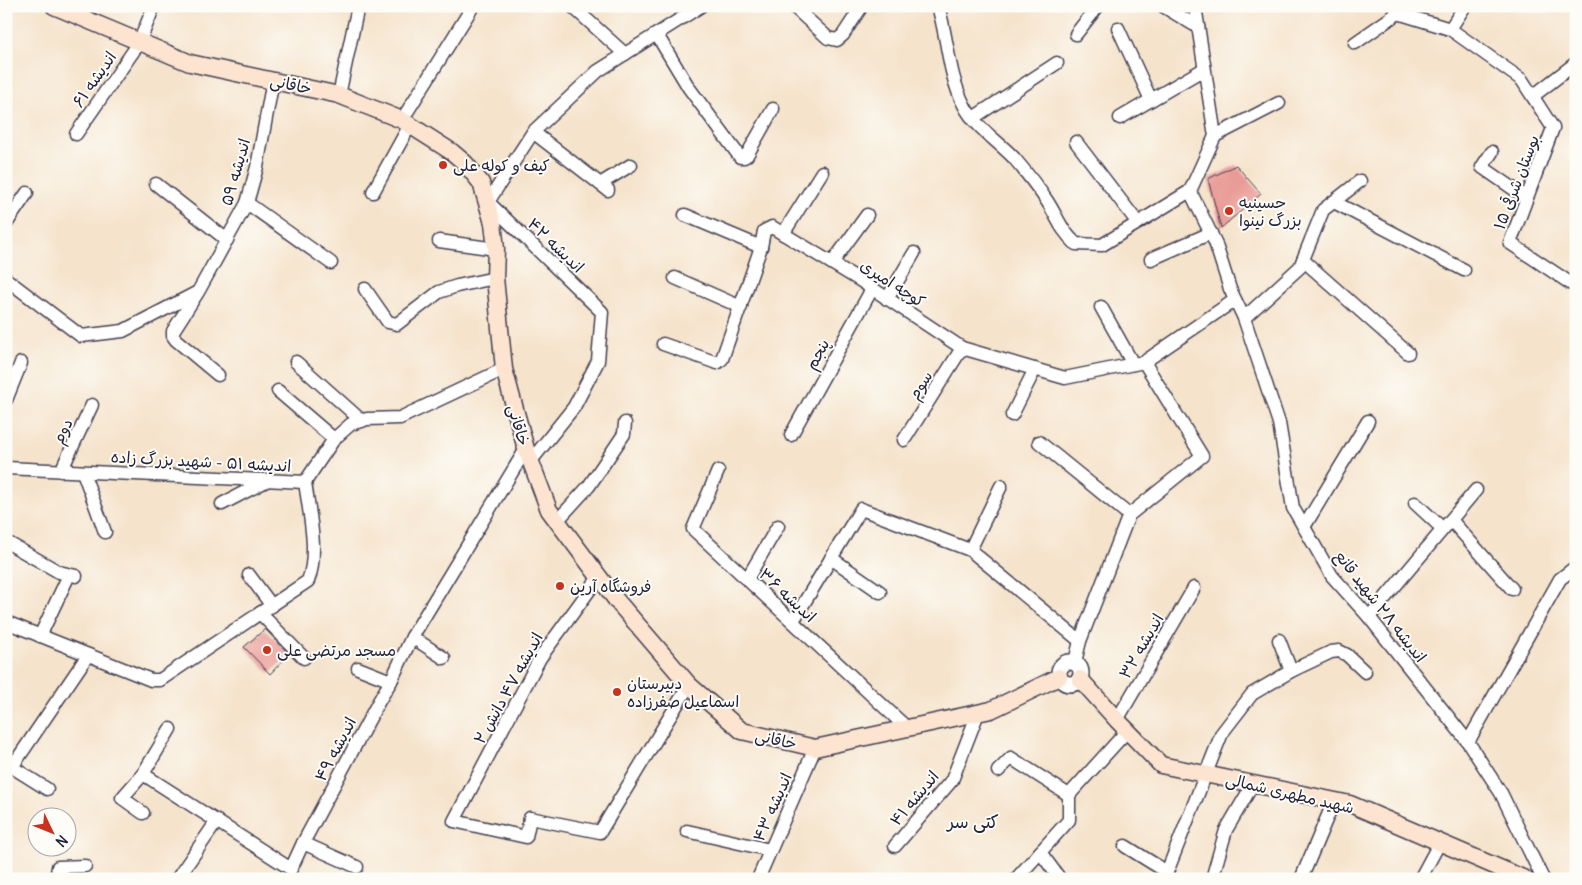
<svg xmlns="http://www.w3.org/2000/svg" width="1582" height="885" viewBox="0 0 1582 885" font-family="Delius,'Playpen Sans Arabic',sans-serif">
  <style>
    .building { fill: #e99b97 }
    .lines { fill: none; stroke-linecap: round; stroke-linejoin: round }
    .minor-casing { stroke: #423f51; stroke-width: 15 }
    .tertiary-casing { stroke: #423f51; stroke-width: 18 }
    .secondary-casing { stroke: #423f51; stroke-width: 19 }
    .minor { stroke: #fff; stroke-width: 12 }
    .tertiary { stroke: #fff; stroke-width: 15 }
    .secondary { stroke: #fde4d0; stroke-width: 16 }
    .poi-dot { fill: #c8321e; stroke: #fdfcf7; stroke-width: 2 }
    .labels { text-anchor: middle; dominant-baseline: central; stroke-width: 4; stroke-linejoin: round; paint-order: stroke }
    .street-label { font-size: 16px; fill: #22223b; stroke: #fdfcf7 }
    .poi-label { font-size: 16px; fill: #22223b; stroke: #fdfcf7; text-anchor: start }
    .neighbourhood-label { font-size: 18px; fill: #22223b; stroke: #fdfcf7 }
  </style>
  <rect width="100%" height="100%" fill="#fdfcf7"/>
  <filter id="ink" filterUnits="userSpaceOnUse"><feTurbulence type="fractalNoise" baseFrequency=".02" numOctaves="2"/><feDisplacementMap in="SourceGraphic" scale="10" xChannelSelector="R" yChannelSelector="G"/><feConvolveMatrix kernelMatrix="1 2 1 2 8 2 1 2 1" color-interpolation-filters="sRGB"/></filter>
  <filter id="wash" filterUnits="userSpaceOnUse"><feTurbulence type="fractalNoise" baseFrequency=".0096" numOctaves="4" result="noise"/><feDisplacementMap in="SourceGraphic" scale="20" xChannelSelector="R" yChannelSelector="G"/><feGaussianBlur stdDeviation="1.12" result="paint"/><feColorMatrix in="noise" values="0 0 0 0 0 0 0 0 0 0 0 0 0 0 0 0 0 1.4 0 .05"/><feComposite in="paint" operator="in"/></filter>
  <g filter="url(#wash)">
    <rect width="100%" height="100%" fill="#f5e3cb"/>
    <g id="blocks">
      <g class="building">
        <path d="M1236,165L1261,194L1221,228L1208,179Z"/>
        <path d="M265,629L289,654L270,674L244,647Z"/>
      </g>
    </g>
  </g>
  <g filter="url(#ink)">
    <use href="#blocks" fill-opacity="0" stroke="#423f51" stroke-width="1"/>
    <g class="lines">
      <g class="minor-casing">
        <g id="minor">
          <path d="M793,6L828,38L837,40L843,35L862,6"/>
          <path d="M938,6C948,39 948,74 964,105C975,127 998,141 1014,158C1025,171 1037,186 1047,201C1058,218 1060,229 1076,244L1102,245L1190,191"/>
          <path d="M1163,6L1198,27"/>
          <path d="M1395,6L1398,13L1450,29L1522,80L1553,128L1510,243L1576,287"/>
          <path d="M573,7L625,54"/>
          <path d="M1118,28L1151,100"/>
          <path d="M1450,29L1465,6"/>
          <path d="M1076,34L1098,6"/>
          <path d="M657,35L689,88L740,157H744L747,155L773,109"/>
          <path d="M1355,43L1398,13"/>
          <path d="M339,95L357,11"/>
          <path d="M1533,96L1576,63"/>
          <path d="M973,118L1057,63"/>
          <path d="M1120,118L1204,69"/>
          <path d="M402,120L473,6"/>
          <path d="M533,132L608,190"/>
          <path d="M76,134L139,43L154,6"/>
          <path d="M1215,136L1279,103"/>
          <path d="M1076,142L1138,223"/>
          <path d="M1492,152L1482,167L1527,198"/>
          <path d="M156,184L227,240"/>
          <path d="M600,184L631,165"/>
          <path d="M1190,191L1215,242L1230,289L1244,318L1279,423L1293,508L1332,576L1369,617L1468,742L1501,793L1543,879"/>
          <path d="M1190,191L1215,136L1195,6"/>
          <path d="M373,192L410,125"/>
          <path d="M1334,202L1464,270"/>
          <path d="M247,203L331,263"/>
          <path d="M685,215L761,247"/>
          <path d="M6,224L27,193"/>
          <path d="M783,234L822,172"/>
          <path d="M439,241L496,249"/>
          <path d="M1151,259L1211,233"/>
          <path d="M1303,260L1408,353"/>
          <path d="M832,263L867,215"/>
          <path d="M675,278L741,307"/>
          <path d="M6,279L81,336L123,331L196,293"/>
          <path d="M365,289L388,322L397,324L439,292L457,286L495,278"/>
          <path d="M887,299L914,253"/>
          <path d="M1101,307L1133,364"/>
          <path d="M1244,318L1300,267L1323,210L1360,181"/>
          <path d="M663,344L717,363L722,359L761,247L764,231L772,227L858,279L962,348L1065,378L1144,362"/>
          <path d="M296,362L362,421"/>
          <path d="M218,375L176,340L173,336V331L198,292L247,203L257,167L273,80"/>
          <path d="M278,391L334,439"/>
          <path d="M6,400L21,363"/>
          <path d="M1012,415L1035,369"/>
          <path d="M791,435L872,289"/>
          <path d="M904,440L962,348"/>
          <path d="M1039,442L1129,515"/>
          <path d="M530,462L574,407L598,361L602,312L488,202L533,132L598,71L701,6"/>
          <path d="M6,468L305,482L334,439L351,424L367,419L400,418L504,369"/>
          <path d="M61,471L92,405"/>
          <path d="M718,471L693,529L907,728"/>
          <path d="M83,472L105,532"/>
          <path d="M1415,503L1443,529"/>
          <path d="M222,504L266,481"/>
          <path d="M1451,520L1512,589"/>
          <path d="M557,521L589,486L624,434L625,423"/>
          <path d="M1304,527L1368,421"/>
          <path d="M10,544L59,572L76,576"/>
          <path d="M970,550L1001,486"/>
          <path d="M831,558L880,592"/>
          <path d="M249,575L272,606"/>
          <path d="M599,577L540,658L454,821L526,837L530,818L600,832L689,685"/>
          <path d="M747,579L778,526"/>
          <path d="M260,613L304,658"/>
          <path d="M1369,617L1476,490"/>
          <path d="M793,621L861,509L970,550L1080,641"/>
          <path d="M6,622L151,680H160L308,581C319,553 309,512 305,482"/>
          <path d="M40,636L69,575"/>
          <path d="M412,637L444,658"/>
          <path d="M1279,640L1291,671"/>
          <path d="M1075,662L1080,641L1129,515L1202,456L1144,362L1235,300"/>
          <path d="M358,668L391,681"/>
          <path d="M1117,720L1194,588"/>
          <path d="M170,729L143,774L291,869L303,843L379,701L391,681L412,637L526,449"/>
          <path d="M1468,742L1560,579L1573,569H1576"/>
          <path d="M998,771L1011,758L1069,795"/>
          <path d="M143,774L122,798L143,813"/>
          <path d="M47,789L12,767L88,655"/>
          <path d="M687,831L770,850"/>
          <path d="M303,843L357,867"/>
          <path d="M895,846L952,780L978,713"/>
          <path d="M1125,846L1167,872"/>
          <path d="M1040,852L1060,879"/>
          <path d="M56,879L58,867L85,866"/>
          <path d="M177,879L217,821"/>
          <path d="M758,879L815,748"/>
          <path d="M1016,879L1069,820V795L1127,731"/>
          <path d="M1163,879L1167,872L1222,733L1252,694L1291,671L1331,652L1339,651L1347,655L1365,672"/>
          <path d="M1212,879L1226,830L1253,784"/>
          <path d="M1301,879L1334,801"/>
          <path d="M1420,879L1440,842"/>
        </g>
      </g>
      <g class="tertiary-casing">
        <circle id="tertiary" cx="1070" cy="673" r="11"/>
      </g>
      <g class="secondary-casing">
        <g id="secondary">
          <path d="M54,6L190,63L339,95L402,120L452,152L465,163L481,183L493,223L496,249L495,278L504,369L526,449L549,510L617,601L689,685L742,731L815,748L991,710L1059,677"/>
          <path d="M1080,679L1117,720L1161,765L1350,804L1525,879"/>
        </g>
      </g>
      <use href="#minor" class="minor"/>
      <use href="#tertiary" class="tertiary"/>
      <use href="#secondary" class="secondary"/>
    </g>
  </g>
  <g class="poi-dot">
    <circle cx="443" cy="165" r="5"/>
    <circle cx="1229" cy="211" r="5"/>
    <circle cx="560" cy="586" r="5"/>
    <circle cx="267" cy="650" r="5"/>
    <circle cx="617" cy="692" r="5"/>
  </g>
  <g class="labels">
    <g class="street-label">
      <text transform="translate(94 79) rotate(-55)">اندیشه ۶۱</text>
      <text transform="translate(291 84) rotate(12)">خاقانی</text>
      <text transform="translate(235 172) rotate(-74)">اندیشه ۵۹</text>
      <text transform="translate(1516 182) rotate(-69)">بوستان شرقی ۱۵</text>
      <text transform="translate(556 245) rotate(44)">اندیشه ۴۲</text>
      <text transform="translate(893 283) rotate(33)">کوچه امیری</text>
      <text transform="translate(817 354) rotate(-61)">پنجم</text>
      <text transform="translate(920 385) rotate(-58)">سوم</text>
      <text transform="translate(519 425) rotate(74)">خاقانی</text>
      <text transform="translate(62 431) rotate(-64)">دوم</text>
      <text transform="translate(201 461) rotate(3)">اندیشه ۵۱ - شهید بزرگ زاده</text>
      <text transform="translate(788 595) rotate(43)">اندیشه ۳۶</text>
      <text transform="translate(1381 606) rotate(52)">اندیشه ۲۸ شهید قانع</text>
      <text transform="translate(1141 646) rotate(-60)">اندیشه ۳۲</text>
      <text transform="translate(508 688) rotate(-61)">اندیشه ۴۷ دانش ۲</text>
      <text transform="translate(776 739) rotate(13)">خاقانی</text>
      <text transform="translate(335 749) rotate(-62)">اندیشه ۴۹</text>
      <text transform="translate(1290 793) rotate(13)">شهید مطهری شمالی</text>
      <text transform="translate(914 798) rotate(-50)">اندیشه ۴۱</text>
      <text transform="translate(772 807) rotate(-66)">اندیشه ۴۳</text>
    </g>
    <g class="poi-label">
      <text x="453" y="165">کیف و کوله علی</text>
      <text x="1239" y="202">حسینیه<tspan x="1239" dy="18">بزرگ نینوا</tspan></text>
      <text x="570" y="586">فروشگاه آرین</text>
      <text x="277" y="650">مسجد مرتضی علی</text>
      <text x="627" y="683">دبیرستان<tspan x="627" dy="18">اسماعیل صفرزاده</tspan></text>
    </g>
    <g class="neighbourhood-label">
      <text x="973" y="821">کتی سر</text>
    </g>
  </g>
  <rect width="1582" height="885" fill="none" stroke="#fdfcf7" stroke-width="25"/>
  <g transform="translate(52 832) rotate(133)"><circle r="24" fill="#fdfcf7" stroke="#a5a5ac"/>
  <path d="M0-4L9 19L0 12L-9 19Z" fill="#c8321e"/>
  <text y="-8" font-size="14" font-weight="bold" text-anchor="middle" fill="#22223b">N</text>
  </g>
</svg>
